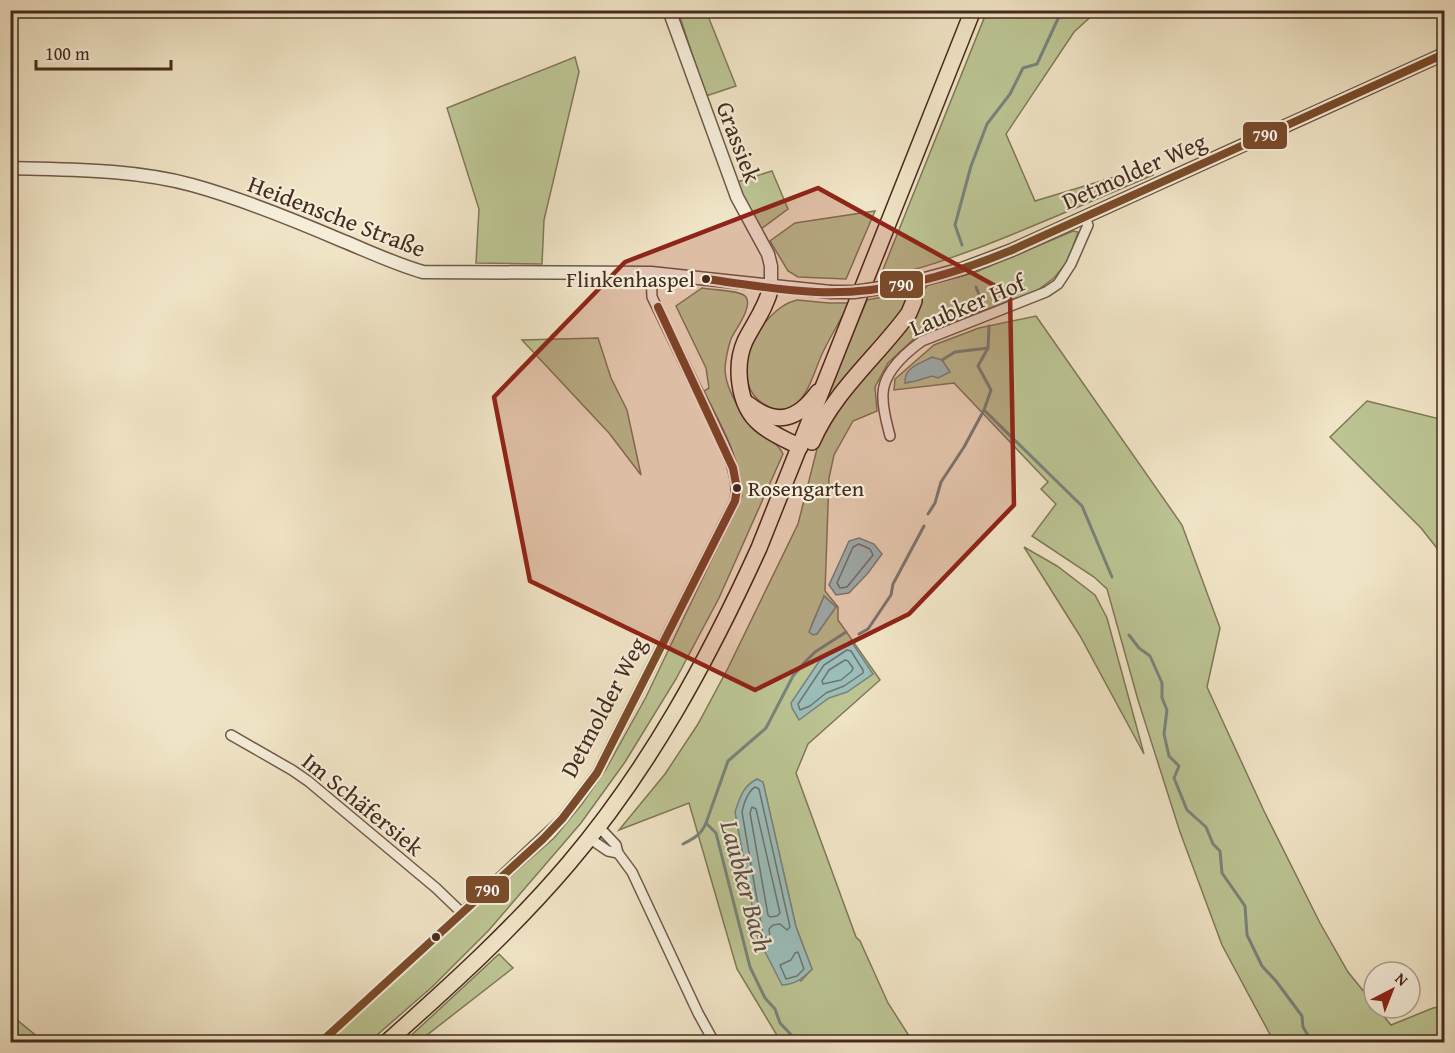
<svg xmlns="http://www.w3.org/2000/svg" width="1455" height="1053" viewBox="0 0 1455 1053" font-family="'Gentium Book Plus',serif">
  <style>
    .green { fill: #bcc493; stroke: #807858; stroke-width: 1.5; fill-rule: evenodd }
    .water { fill: #9bbebb; stroke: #79837c; stroke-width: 1.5 }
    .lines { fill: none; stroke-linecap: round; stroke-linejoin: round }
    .shore { stroke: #70746c; stroke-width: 1.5 }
    .stream { stroke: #79837c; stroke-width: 3 }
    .minor-casing { stroke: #705947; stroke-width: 12 }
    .tertiary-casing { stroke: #705947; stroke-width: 15 }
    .primary-casing { stroke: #452b1d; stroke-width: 18 }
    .minor { stroke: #f5edda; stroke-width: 9 }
    .tertiary { stroke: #f5edda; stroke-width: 12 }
    .primary { stroke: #f0e4c6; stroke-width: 15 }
    .tertiary-bridge-casing { stroke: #705947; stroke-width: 15; stroke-linecap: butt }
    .tertiary-bridge { stroke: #f5edda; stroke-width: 12 }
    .bus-1-casing { stroke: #f5edda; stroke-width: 12 }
    .bus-1 { stroke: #7a4b2a; stroke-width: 8 }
    .marked { fill: #8f2418; fill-opacity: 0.2; stroke: #8f2418; stroke-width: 4.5; stroke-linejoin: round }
    .bus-dot { fill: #452b1d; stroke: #f5edda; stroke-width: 2 }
    .labels { text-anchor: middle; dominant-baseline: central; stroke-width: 4.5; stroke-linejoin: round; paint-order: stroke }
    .bus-label { font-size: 22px; fill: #452b1d; stroke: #f5edda; text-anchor: end }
    .street-label { font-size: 24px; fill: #452b1d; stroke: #f5edda }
    .water-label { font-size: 26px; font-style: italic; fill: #5a5044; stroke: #f5edda }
    .line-badge { stroke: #f5edda; stroke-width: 2 }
    .badge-label { font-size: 16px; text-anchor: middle; font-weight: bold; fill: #fff }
  </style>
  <rect width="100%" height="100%" fill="#f0e4c6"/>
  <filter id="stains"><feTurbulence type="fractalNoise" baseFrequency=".00333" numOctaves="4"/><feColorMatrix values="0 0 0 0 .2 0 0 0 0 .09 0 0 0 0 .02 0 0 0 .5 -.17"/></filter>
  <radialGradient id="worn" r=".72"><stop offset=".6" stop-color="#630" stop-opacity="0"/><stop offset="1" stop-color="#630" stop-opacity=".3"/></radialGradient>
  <g class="green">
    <path d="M678,11H706L736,86L706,96Z"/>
    <path d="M987,11H1097L1074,32L1006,134L1035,201L1147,167L1153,175C1097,199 1042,223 986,245C951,258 917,271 880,277Z"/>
    <path d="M575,57L579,72L544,220L542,264L476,263L479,209L447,108Z"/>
    <path d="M772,171L788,209L761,229L757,225L737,182Z"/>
    <path d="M875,211L846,279L798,277L788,271L770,241L795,223Z"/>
    <path d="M1073,231L1078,232L1068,261L1054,278L1031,295L961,318L915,338L888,363L875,387L877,411L853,421L834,455L829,478L825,591L838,607V620L880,680L808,744L796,773L856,937L860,941L888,1003L913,1042H781L737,969L689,803L619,830L665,774L698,724L728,668L798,524L817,449L825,432L845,395L919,295L928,285L976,272ZM824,596L836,607L812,624L824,597ZM757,779L763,783L796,927L812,969L801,981L758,938L736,812Z"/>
    <path d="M702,288C712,290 741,290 746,297C753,307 735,330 731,339C728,347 725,362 725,371C726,390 745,422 760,434C770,441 778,443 783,454L719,598L676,679L625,762L581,823L489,930L432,987L369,1042H328L426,950L554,838L582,804L606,769L646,697L742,496C740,457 721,425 704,391L709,388L706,368L676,306Z"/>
    <path d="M902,293L906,297L905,311L827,406L823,405L867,300Z"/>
    <path d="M797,300L829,303H849C841,320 831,335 823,352C815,368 810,393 795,405C788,410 776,411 769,407C721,385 758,309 797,300Z"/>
    <path d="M1036,316L1182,525L1220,628L1207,687L1264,811L1320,923L1348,972L1374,1004V1008H1377L1391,1025L1433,1008L1444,1006V1042H1274L1222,945L1180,832L1138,700L1107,589L1094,577L1032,536L1056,504L1041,489L1048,482L954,383L894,390L895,379L934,345L979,328Z"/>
    <path d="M598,338L611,378L627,410L641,475L609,433L522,340Z"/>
    <path d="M1367,401L1444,420V557L1421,528L1330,437Z"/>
    <path d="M1024,547L1057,566L1095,595L1107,618L1144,754L1080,636Z"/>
    <path d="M499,954L513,968L418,1042H404Z"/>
    <path d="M11,1015L44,1042H11Z"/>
  </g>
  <g class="water">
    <path d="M932,357L942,360L950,372L938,378L932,376L916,381L905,383C904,367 920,364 932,357Z"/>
    <path d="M859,538L874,544L882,554L868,573L849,593L836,595L829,585L849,541Z"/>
    <path d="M824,596L836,607L817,634L813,635L809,632Z"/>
    <path d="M851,641L873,674L847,692L829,698L799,720L792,708L791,703L820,660Z"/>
    <path d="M757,779L763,782L796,927L812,969C802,979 796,984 782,985L758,938L735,812C740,797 743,786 757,779Z"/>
  </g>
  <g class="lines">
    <g class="shore">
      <path d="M859,544L870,549L873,555L847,587L840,588L837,583L853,547Z"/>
      <path d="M847,650L851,651L863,670V673L844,686L826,693L810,706L800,710L798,704L824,665Z"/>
      <path d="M845,660L848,661L853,668L852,671L841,680L823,684L822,681L829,670Z"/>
      <path d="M755,787L759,789L790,927L787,930L780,924L773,925L769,929L770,938L767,939L763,935L742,812C744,803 747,792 755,787Z"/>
      <path d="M752,807L756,809L780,913L777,916L770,917L768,915L750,813Z"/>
      <path d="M798,952L804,969L797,976L786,979L780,965L791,960L795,953Z"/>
    </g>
    <g class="stream">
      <path d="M962,245L955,225L971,166L987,124L1010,94L1023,68L1037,64L1062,10"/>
      <path d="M976,287L982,302"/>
      <path d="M942,360L955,352L988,348"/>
      <path d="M984,410L1082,506L1112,577"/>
      <path d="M928,514L935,503L941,482L964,447L984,410L991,390L978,366L988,348L989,326"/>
      <path d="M859,634L868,629L891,595L893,584L924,526"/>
      <path d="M1129,635L1139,648L1150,656L1162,683V698L1167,710L1164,734L1169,756L1179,766L1174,778L1187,810L1206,827L1213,844L1220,851L1222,873L1245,906L1247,935L1262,966L1276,981L1302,1016L1303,1027L1312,1042"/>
      <path d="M683,844C693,839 702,834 706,823"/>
      <path d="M10,1033L25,1042"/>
      <path d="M798,1042L780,1023L775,1009L765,998L750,967L716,833L706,823L728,761L766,728L793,676L804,663L815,652L846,632"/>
    </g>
    <g class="minor-casing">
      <g id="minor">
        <path d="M890,436C887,424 883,411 883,398C881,374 904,354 922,341L1046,292L1058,284L1071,264L1088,225L1085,218"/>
        <path d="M231,735L292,770L308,781L436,888L462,913L562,819L597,773L735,501C739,480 731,463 723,443L652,297L651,273"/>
        <path d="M598,826L616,845L618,853L632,872L698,1013L714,1042"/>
        <path d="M589,838L608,851L618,853"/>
      </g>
    </g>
    <g class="tertiary-casing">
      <g id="tertiary">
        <path d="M669,10L737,197L768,254L771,266V287"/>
        <path d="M10,168C71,170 133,169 192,185C243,199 294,220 343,241C370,252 395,264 423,272L651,273L831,292"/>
        <path d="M906,284L962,269L1012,250L1444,54"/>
      </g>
    </g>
    <g class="primary-casing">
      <g id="primary">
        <path d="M771,287C766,308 754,323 745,341C734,366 738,406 760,424C771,434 787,440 800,447"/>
        <path d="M748,404C776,426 797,421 818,392"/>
        <path d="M812,442C834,391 877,357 909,313L914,301V283"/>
        <path d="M387,1042C451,985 514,928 569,863C649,769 708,660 759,548L973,10"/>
      </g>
    </g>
    <use href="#minor" class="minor"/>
    <use href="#tertiary" class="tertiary"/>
    <use href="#primary" class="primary"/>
    <g class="tertiary-bridge-casing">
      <path id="tertiary-bridge" d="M831,292H854L901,285"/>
    </g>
    <use href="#tertiary-bridge" class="tertiary-bridge"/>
    <g class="bus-1-casing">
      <g id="bus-1">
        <path d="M706,279C742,284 779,290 816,292C884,295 949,276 1012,250L1444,54"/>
        <path d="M321,1042L543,839L562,819L597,773L735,501L737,489L733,468L658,307"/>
      </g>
    </g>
    <use href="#bus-1" class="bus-1"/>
  </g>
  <path class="marked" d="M818,188L1010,294L1014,505L909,614L755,690L530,581L494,397L625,262Z"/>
  <g class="bus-dot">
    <circle cx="706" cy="279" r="5"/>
    <circle cx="737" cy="488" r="5"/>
    <circle cx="436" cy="937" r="5"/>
  </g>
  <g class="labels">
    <g class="bus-label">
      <text x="695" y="279">Flinkenhaspel</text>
      <text x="748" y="488" text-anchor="start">Rosengarten</text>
    </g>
    <g class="street-label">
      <text transform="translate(739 142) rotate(69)">Grassiek</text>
      <text transform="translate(1134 171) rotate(-24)">Detmolder Weg</text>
      <text transform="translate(337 216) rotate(21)">Heidensche Straße</text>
      <text transform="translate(967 305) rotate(-23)">Laubker Hof</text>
      <text transform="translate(603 707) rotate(-62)">Detmolder Weg</text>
      <text transform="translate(363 804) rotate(39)">Im Schäfersiek</text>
    </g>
    <g class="water-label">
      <text transform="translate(747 886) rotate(75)">Laubker Bach</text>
    </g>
  </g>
  <g class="line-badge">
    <rect x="1242" y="121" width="46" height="29" rx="6" fill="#7a4b2a"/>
    <rect x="879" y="270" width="45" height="29" rx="6" fill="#7a4b2a"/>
    <rect x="465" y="875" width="45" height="29" rx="6" fill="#7a4b2a"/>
  </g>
  <g class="badge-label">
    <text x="1265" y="141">790</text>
    <text x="901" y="291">790</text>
    <text x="487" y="896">790</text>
  </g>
  <rect width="1455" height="1053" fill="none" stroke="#f0e4c6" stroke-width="36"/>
  <rect x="12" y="12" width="1431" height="1029" fill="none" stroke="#452b1d" stroke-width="3"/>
  <rect x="18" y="18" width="1419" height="1017" fill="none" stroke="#452b1d" stroke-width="1.5"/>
  <g transform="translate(1392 990) rotate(42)"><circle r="28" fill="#f5edda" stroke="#af9f8e" stroke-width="1.5"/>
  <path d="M0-4.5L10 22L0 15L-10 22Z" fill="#8f2418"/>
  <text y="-9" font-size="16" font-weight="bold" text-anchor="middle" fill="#452b1d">N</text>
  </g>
  <path d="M36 60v9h135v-9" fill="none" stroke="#452b1d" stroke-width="3"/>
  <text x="45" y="60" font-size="18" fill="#452b1d" stroke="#f5edda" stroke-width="4.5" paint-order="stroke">100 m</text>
  <rect width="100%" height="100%" filter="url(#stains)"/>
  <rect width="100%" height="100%" fill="url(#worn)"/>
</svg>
